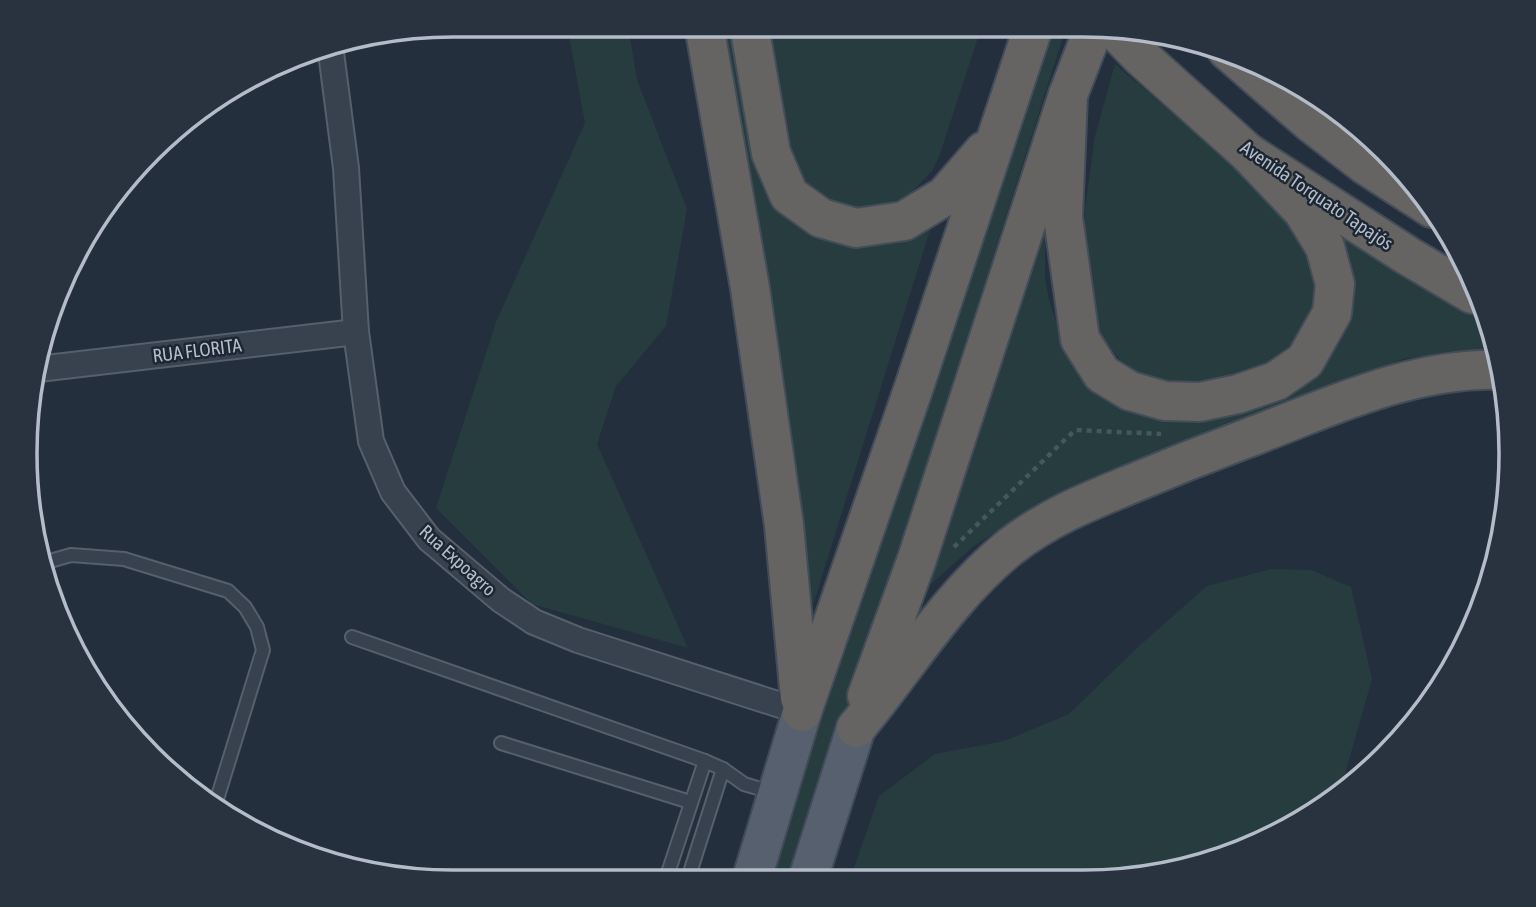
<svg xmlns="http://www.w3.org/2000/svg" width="1536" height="907" viewBox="0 0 1536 907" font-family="'Asap Condensed',sans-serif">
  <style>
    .green { fill: #263c3f }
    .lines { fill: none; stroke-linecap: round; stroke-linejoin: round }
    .service-casing { stroke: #565f6c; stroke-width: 16 }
    .minor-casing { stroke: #565f6c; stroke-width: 28 }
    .primary-casing { stroke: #414a57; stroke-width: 42 }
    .trunk-casing { stroke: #434c59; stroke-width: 42 }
    .path { stroke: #44595c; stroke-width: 4.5; stroke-dasharray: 5 5; stroke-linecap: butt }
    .service { stroke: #38414e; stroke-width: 12 }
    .minor { stroke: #38414e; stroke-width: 24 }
    .primary { stroke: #56606e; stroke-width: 38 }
    .trunk { stroke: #656462; stroke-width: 38 }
    .labels { text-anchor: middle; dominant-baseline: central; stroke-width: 5; stroke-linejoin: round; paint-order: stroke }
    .street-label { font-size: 19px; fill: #b4bcc9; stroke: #1d2633 }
    .rim { fill: none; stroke: #b4bcc9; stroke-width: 3.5 }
  </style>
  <rect width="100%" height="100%" fill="#242f3e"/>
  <g class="green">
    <path d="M567,25H628L637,80L687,209L666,326L616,386L597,444L688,648L532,604L436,508L496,322L585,123Z"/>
    <path d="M715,25H736L757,155L876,244L894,243L930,230L813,605Z"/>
    <path d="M766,25H982L939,157L932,171L910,194L881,207L866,209L835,204L809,188L790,164Z"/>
    <path d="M1048,25H1064L1065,31L794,882H767Z"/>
    <path d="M1115,64L1271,197L1314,259L1316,292L1313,308L1294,342L1266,367L1193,388L1155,380L1137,371L1121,361L1096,332L1085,250V208L1095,136Z"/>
    <path d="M1330,225L1481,316L1496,352L1453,351L1403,359L1205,439L1044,500L974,546L924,590L1036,231L1045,233V278L1049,300L1056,321L1066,341L1138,404L1315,364Z"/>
    <path d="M1271,569L1311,570L1351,587L1372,679L1339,795L1297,825L1220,860L1111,882H849L879,796L935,754L1004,741L1069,714L1139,646L1207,586Z"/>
  </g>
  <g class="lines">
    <g class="service-casing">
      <g id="service">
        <path d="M43,563L71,555L124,559L228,591L245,607L257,627L263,650L214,809"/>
        <path d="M352,637L705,761L723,769L744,784L774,793"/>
        <path d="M501,743L690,802"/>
        <path d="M665,882L705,761"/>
        <path d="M687,882L723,769"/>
      </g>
    </g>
    <g class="minor-casing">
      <g id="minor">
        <path d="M330,45L346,168L356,332L371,441L393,492L429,539L501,600L534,622L578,640L802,712"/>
        <path d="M38,369L356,332"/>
      </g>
    </g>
    <g class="primary-casing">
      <g id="primary">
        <path d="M751,882L802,712"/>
        <path d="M807,882L856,728"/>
      </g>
    </g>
    <g class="trunk-casing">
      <g id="trunk">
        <path d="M704,25L750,288L784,525L800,698"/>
        <path d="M749,25L771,153L789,195L821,218L856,228L904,221L945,196L984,151"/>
        <path d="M1110,25L1140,56L1248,153L1408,256L1472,294"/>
        <path d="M1227,50L1311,123L1364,164L1432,208"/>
        <path d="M1068,95L1063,217L1080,339L1102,374L1130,391L1165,401L1200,402L1238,394L1276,381L1305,361L1332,313L1335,284L1325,247L1303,211L1248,153"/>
        <path d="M867,696L917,559L1068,95L1095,25"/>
        <path d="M802,712L914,387L1034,25"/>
        <path d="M856,728C907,667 948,597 1010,547C1049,517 1087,502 1131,484C1169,468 1207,453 1245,439C1328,408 1413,366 1503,370"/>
      </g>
    </g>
    <path class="path" d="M954,547L1075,430L1161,434"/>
    <use href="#service" class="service"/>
    <use href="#minor" class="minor"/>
    <use href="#primary" class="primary"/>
    <use href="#trunk" class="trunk"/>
  </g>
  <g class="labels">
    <g class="street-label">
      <text transform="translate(1317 195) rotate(34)">Avenida Torquato Tapajós</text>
      <text transform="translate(197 350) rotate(-7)">RUA FLORITA</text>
      <text transform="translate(458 560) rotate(42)">Rua Expoagro</text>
    </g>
  </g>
  <path d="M0 0H1536V907H0ZM453 37H1083A416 416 0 0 1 1499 453V454A416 416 0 0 1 1083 870H453A416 416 0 0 1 37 454V453A416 416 0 0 1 453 37Z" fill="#29323f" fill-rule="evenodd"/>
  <path class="rim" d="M453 37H1083A416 416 0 0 1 1499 453V454A416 416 0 0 1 1083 870H453A416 416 0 0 1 37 454V453A416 416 0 0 1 453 37Z"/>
</svg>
